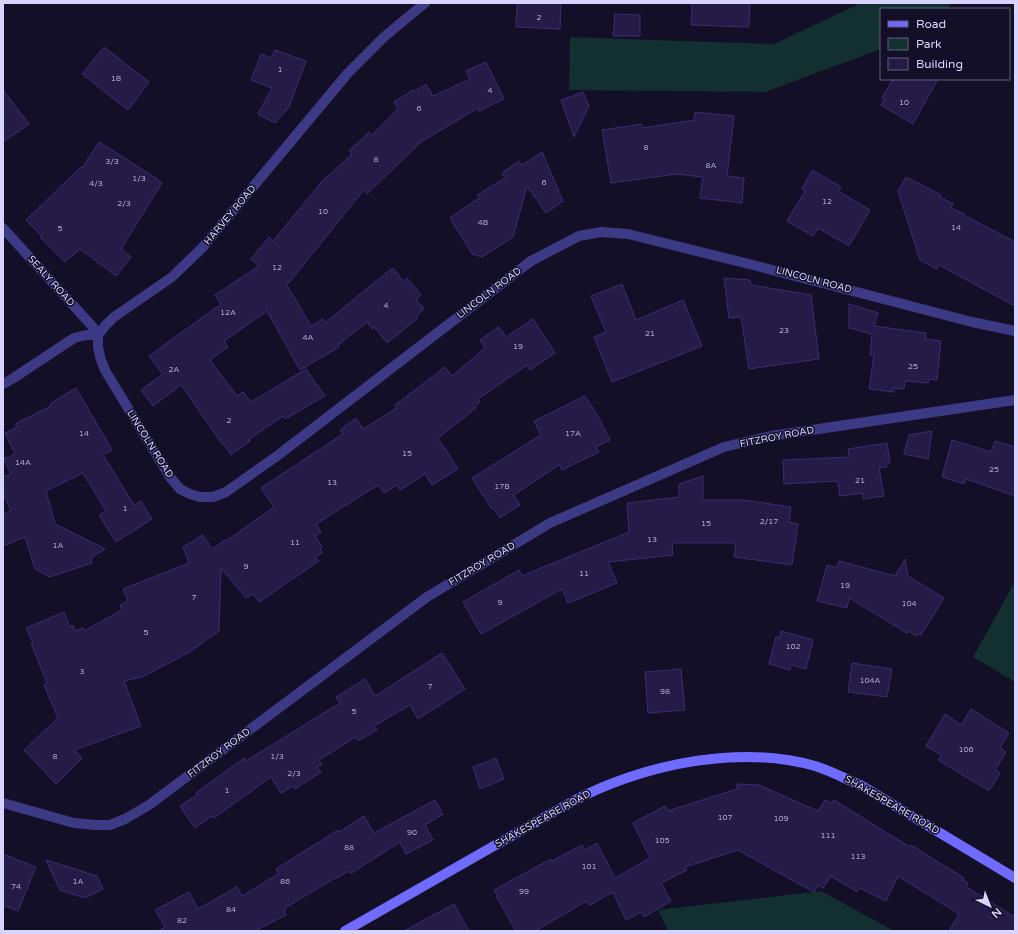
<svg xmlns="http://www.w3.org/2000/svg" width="1018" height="934" viewBox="0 0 1018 934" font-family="'Varela Round',sans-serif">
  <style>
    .green { fill: #12302f }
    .building { fill: #241b47; stroke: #3b2d73 }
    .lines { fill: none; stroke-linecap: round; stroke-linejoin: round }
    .street { stroke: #3d3a85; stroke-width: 10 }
    .secondary { stroke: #6f6bff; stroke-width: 10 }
    .labels { text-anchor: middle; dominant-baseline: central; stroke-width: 3; stroke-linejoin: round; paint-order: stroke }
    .number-label { font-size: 8px; fill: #aca6d1 }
    .street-label { font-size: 10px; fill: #d9d4ff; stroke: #130f26 }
  </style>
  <rect width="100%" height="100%" fill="#130f26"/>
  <g class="green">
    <path d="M861,3H952L946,9H881V49L765,92L569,90L570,37L774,44Z"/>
    <path d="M1015,582V682L973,657Z"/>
    <path d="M821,891L894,931H668L658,910Z"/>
  </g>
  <g class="building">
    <path d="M517,3H561L560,29L516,27Z"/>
    <path d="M692,3H750L749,27L691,25Z"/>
    <path d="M615,14L640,15V36H613Z"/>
    <path d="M104,47L149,82L128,110L82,74Z"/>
    <path d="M275,50L306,61L289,107L275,123L258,114L272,88L251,80L261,54L271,58Z"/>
    <path d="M486,62L504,99L479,111L478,108L421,142L367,194L364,190L287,285L311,326L323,319L325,323L375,282L393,268L403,281L407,278L421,295L416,299L424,309L416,316L418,318L387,343L374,327L372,329L367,322L338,345L339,347L300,370L267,311L224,341L228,347L210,360L237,396L243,392L251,402L306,369L325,396L285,419L283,416L248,440L250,441L231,455L224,444L223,445L181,385L153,406L141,390L163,374L149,356L221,304L215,295L259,266L251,259L269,237L273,241L324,179H325L352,154L349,151L369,132L372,135L398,109L394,102L413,90L414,92L426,84L433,96L470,79L466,71Z"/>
    <path d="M893,79H938L913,124L881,105L885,99L882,98Z"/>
    <path d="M3,90L29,124L3,142Z"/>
    <path d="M583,92L589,106L574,137L561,100Z"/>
    <path d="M695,112L734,116L727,176L744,178L742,203L700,198L703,177L676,174L611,183L602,130L642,124L643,128L694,120Z"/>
    <path d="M99,142L156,178V179L162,183L121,249L131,257L116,276L80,249L65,262L40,237L42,236L26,220L81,167L82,168Z"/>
    <path d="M542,152L563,201L546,213L527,186L513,237L482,257L472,254L450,218L479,198L477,195L505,178L502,173L519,161L522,165Z"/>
    <path d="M812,170L841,187L838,191L870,210L849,246L818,228L813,236L787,221L805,191L802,189Z"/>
    <path d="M906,177L941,195L940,197L953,204L951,208L964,214V215L1015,242V306L939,265L937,269L920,260L898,191Z"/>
    <path d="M724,278L750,280L751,285L811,295L819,359L749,369L741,317L729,318Z"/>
    <path d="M622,284L636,320L683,300L702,346L612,382L594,337L606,332L591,296Z"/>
    <path d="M849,304L878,313L874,326L926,333L925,339L941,341L937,380L929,379L928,383L905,381L904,389L894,388V392L869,389L874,355H870L872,334L849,328Z"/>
    <path d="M533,319L555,353L530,370L527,365L478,399L480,402L474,407L476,408L438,438L458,469L432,485L425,474L400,490L397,485L384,493L378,485L316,524L321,532L315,536L322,547L320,549L323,552L315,557L319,561L259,602L253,594L246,598L221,568L219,631L188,653L142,677L124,681L141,726L74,750L82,758L56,784L24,750L58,718L44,685L47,683L31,643H33L26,628L64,612L70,627L73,625L75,631L83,628L84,631L122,610L120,605L128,601L123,589L189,563L183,547L203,535L212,549L225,540L226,541L274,507L261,488L343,434L340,430L356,418L363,429L397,408L395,405L445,367L452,376L485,348L480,340L499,327L506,337Z"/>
    <path d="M76,388L112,450L103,455L134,505L141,501L152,519L116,542L99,515L106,511L83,473L46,491L55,524L105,549L91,558L92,563L50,577L35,569L25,537L3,546V514L11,511L3,494V477L11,474L4,459L15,454L5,433L17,427L15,424L51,406L50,404Z"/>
    <path d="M585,396L598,416L610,440L596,447L599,452L562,470L559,465L514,495L520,505L500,518L493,508L492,509L472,478L541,435L534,421Z"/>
    <path d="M932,431L928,459L904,454L909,435Z"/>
    <path d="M952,440L991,452L995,441L1015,447V496L966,479L964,484L942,477Z"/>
    <path d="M887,443L890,463L886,464L887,467L879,468L884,496L863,499V493L840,496L838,481L784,484L783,460L849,457L848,449Z"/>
    <path d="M703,476V500H744L791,507L789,522L798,524L792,565L734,557L736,543H672L673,555L608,562L617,583L568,603L562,589L481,634L463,602L519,570L522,576L629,532L627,503L679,497V484Z"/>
    <path d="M905,559L908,576L944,598L921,635L918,633L916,636L908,631L907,633L849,598L847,608L817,601L827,565L837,568L839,561L895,576Z"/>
    <path d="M781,631L813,640L806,669L791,665L790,670L769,664L776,637H780Z"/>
    <path d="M442,653L465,689L418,719L410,705L374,726L377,730L358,741L356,737L319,760L322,764L317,767L321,772L295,789L293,786L281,793L271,777L214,818L212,816L195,828L180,806L197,795L196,793L244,758L246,761L340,703L336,697L365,679L375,696Z"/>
    <path d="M852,663L892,669L887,697L848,692Z"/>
    <path d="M681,669L685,710L648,713L645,672Z"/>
    <path d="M971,709L1009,733L1000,748L1006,752L995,770L1000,773L989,791L938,760L941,755L926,746L945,714L961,725Z"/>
    <path d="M496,758L504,779L480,789L473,767Z"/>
    <path d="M737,784L759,785L818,811L825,800L832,803L834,800L910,847L911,845L964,878L963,880L968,883L966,887L1015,917V931H949L959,914L898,876L886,901L860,888L857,892L831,876L823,888L818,885L814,892L779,873L738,850L685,867L687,870L661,883L671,901L644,917L641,912L626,920L613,892L590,905L587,901L535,931H516L496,896L497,895L494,890L551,859L552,861L582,845L585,850L597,843L615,878L650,858L633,823L665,806L668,811L737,789Z"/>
    <path d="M435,800L443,814L425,825L433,840L406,854L400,842L350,874L348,871L335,879V878L285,908L286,909L284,911L286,915L255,931H158L165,927L155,910L189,892L198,909L237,887L242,896L278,874L276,869L338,830L339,832L364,816L374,833Z"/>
    <path d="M3,854L36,867L18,911L3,905Z"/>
    <path d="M46,860L97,876L103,889L85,898L60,890Z"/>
    <path d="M454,904L469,931H404Z"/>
  </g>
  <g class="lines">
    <g class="street">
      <path d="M3,228L92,326L98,335"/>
      <path d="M98,335C97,350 100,359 106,372L170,477L180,489L190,494L200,497H213L226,492L277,456L531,261L579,236L601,232L628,234L757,266L972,322L1015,331"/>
      <path d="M98,335L105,326L114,317L172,277L202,248L348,73L384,37L425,3"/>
      <path d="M3,384L12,379L74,338L86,335H98"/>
      <path d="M3,803L74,823L95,825H110L125,819L149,805L427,597L550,523L724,447L771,436L1015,400"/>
    </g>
    <path class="secondary" d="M345,931C394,903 443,875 492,847C515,834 538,821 561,808C569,804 577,799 585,795C653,763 741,745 815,766C831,771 846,779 862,786L1015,878"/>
  </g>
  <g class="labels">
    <g class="number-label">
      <text x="539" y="17">2</text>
      <text x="280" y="69">1</text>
      <text x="116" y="78">1B</text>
      <text x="490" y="90">4</text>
      <text x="904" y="102">10</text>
      <text x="419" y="108">6</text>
      <text x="646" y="147">8</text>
      <text x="376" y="159">8</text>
      <text x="112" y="161">3/3</text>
      <text x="711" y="165">8A</text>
      <text x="139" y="178">1/3</text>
      <text x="544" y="182">6</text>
      <text x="96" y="183">4/3</text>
      <text x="827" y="201">12</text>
      <text x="124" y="203">2/3</text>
      <text x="323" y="211">10</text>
      <text x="483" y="222">4B</text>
      <text x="956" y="227">14</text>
      <text x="60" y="228">5</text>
      <text x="277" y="267">12</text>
      <text x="386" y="305">4</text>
      <text x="228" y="312">12A</text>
      <text x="784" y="330">23</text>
      <text x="650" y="333">21</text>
      <text x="308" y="337">4A</text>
      <text x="518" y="346">19</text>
      <text x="913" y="366">25</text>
      <text x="174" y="369">2A</text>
      <text x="229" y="420">2</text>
      <text x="84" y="433">14</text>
      <text x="573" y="433">17A</text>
      <text x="407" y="453">15</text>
      <text x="23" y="462">14A</text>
      <text x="994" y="469">25</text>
      <text x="860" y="480">21</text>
      <text x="332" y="482">13</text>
      <text x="502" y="486">17B</text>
      <text x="125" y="508">1</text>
      <text x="769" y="521">2/17</text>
      <text x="706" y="523">15</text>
      <text x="652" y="539">13</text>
      <text x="295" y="542">11</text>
      <text x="58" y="545">1A</text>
      <text x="246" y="566">9</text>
      <text x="584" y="573">11</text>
      <text x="845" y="585">19</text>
      <text x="194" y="597">7</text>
      <text x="500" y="602">9</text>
      <text x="909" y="603">104</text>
      <text x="146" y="632">5</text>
      <text x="793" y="646">102</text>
      <text x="82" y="671">3</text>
      <text x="870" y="680">104A</text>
      <text x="430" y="686">7</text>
      <text x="665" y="691">98</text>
      <text x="354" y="711">5</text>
      <text x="966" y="749">106</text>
      <text x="55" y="756">8</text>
      <text x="277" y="756">1/3</text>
      <text x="294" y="773">2/3</text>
      <text x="227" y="790">1</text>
      <text x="725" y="817">107</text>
      <text x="781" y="818">109</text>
      <text x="412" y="832">90</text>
      <text x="828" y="835">111</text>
      <text x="662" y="840">105</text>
      <text x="349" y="847">88</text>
      <text x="858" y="856">113</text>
      <text x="589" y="866">101</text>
      <text x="78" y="881">1A</text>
      <text x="285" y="881">86</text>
      <text x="16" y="886">74</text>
      <text x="524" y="891">99</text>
      <text x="231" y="909">84</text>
      <text x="182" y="920">82</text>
    </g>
    <g class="street-label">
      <text transform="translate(230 215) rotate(-50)">HARVEY ROAD</text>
      <text transform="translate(814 280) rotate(15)">LINCOLN ROAD</text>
      <text transform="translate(51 281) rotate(48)">SEALY ROAD</text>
      <text transform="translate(489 293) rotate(-37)">LINCOLN ROAD</text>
      <text transform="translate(777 437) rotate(-11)">FITZROY ROAD</text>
      <text transform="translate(150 444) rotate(58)">LINCOLN ROAD</text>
      <text transform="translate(482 564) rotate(-31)">FITZROY ROAD</text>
      <text transform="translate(219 753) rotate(-37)">FITZROY ROAD</text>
      <text transform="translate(892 805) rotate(30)">SHAKESPEARE ROAD</text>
      <text transform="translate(543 819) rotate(-29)">SHAKESPEARE ROAD</text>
    </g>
  </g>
  <rect width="1018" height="934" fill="none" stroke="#d9d4ff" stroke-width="8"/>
  <rect x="880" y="8" width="130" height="72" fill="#130f26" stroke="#625e7d"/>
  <rect x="888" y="21" width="20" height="6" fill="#6f6bff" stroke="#625e7d"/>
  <text x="916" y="28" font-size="12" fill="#d9d4ff">Road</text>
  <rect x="888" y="38" width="20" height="12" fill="#12302f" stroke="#625e7d"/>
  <text x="916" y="48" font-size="12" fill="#d9d4ff">Park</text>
  <rect x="888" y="58" width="20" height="12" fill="#241b47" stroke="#625e7d"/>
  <text x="916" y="68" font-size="12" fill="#d9d4ff">Building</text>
  <g transform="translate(990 906) rotate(137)" stroke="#130f26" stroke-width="3" paint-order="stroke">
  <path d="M0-3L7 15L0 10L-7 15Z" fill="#d9d4ff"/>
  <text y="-6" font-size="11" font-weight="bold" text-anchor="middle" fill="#d9d4ff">N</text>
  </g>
</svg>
